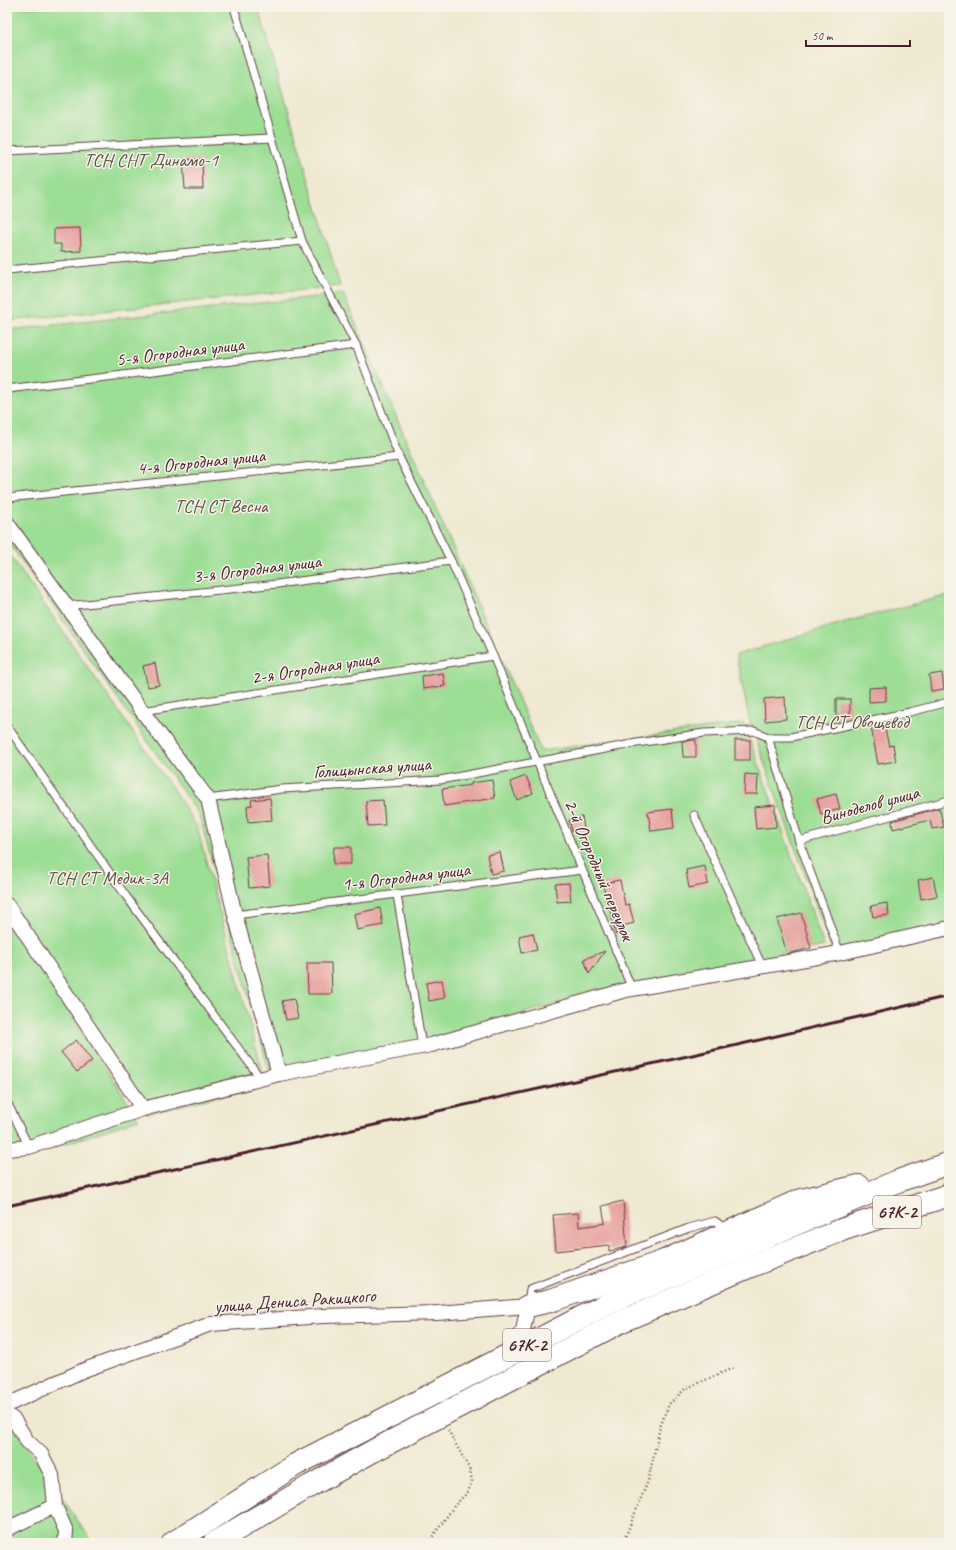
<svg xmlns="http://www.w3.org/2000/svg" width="956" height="1550" viewBox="0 0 956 1550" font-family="Caveat,sans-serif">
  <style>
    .green { fill: #9dde95; stroke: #747e60 }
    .building { fill: #e69e9b }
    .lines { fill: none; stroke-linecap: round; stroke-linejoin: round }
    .lane-casing { stroke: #633d44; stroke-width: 9 }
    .street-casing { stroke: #633d44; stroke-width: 16 }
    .primary-casing { stroke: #633d44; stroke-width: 24 }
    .path { stroke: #633d44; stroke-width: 2.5; stroke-dasharray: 1 3; stroke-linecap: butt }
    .lane { stroke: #fff; stroke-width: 7 }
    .street { stroke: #fff; stroke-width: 14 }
    .primary { stroke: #fff; stroke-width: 22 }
    .rail { stroke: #4a1f2b; stroke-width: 3 }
    .labels { text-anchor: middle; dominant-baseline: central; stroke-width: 3; stroke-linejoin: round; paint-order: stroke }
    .shield { fill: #f7f3e8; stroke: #7e5f64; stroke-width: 1 }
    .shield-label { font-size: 18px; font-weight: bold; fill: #4a1f2b }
    .park-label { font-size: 19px; fill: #5f4f46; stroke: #f7f3e8 }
    .street-label { font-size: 19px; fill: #4a1f2b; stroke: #f7f3e8 }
  </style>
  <rect width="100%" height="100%" fill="#f7f3e8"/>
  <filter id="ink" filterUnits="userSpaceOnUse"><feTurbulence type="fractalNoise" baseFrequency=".025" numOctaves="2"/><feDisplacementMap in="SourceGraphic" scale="8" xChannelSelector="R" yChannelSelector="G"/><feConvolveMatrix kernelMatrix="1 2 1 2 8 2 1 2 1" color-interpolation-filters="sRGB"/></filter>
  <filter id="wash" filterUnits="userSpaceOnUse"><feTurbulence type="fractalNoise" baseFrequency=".012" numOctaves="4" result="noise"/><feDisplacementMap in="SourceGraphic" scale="16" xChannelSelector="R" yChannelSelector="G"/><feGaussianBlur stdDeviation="0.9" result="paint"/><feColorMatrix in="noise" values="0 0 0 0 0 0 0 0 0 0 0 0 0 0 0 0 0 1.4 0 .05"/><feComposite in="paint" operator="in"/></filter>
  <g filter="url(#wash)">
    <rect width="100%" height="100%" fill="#efe9d1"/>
    <g class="green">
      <path d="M7,7H258L340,286L7,321Z"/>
      <path d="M343,294L541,751L744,723L824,946L614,988L413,1044L269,1071L199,815L7,540V330Z"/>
      <path d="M7,551L176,794L197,827L266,1084L148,1114L7,908Z"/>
      <path d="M949,595V938L834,960L831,947L750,723L736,655L845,622Z"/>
      <path d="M7,918L139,1119L35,1154L7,1158Z"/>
      <path d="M10,1422L93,1543H7V1423Z"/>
    </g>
    <g id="blocks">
      <g class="building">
        <path d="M202,159L203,189H185L183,160Z"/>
        <path d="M80,228L81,251L61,252V244H54V229Z"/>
        <path d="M155,663L159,685L148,687L143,666Z"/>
        <path d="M443,673L445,686L423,689L422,676Z"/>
        <path d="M942,673L944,689L931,691L929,675Z"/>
        <path d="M886,687V701L869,702V688Z"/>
        <path d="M785,697L786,719L765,721L764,699Z"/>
        <rect x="836" y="699" width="14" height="17"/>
        <path d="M884,725L889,746L893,745L896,761L878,764L871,727Z"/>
        <path d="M696,740V757H683L682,741Z"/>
        <rect x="735" y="740" width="15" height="20"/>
        <path d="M745,774L758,775L757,794H744Z"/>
        <path d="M526,776L533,793L517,800L510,782Z"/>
        <path d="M492,780L495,798L444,806L442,789L471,785V783Z"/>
        <path d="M836,794L840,809L821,814L817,799Z"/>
        <path d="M270,798L272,820L248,822L247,806L252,805L251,800Z"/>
        <path d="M383,800L385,825L368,826L366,801Z"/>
        <path d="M775,805L776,827L756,829L754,807Z"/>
        <path d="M939,808L944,827L932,829L930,820L893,829L892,821Z"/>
        <path d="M672,809L674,828L651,831L648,812Z"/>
        <path d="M582,817L584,828L572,831L569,820Z"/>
        <path d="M334,847H351V864H333Z"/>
        <path d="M500,852L504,871L491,874L487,855Z"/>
        <path d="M267,855L270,886L249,888L246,857Z"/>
        <path d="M705,866L708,884L689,888L686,870Z"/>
        <path d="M933,877L937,896L921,899L918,880Z"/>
        <path d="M620,880L625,905L629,904L634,923L622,926L616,935L608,902L606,903L603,883Z"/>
        <path d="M569,883L571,901L557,902L555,884Z"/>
        <path d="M887,903L889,915L873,917L871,906Z"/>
        <path d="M380,908L383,925L357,930L354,914Z"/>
        <path d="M801,913L811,948L787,954L777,919Z"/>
        <path d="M533,933L537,950L522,953L519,936Z"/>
        <path d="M605,951L589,974L584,959Z"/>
        <path d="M307,963H331L332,994H308Z"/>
        <path d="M442,980L445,998L429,1001L426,983Z"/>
        <path d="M294,999L298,1018L286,1020L282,1001Z"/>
        <path d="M76,1040L92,1061L77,1072L61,1052Z"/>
        <path d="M623,1201L627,1247L609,1251V1245L556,1251L553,1215L578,1213L579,1227L594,1225L605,1223L602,1206Z"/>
      </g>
    </g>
  </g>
  <g filter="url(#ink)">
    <use href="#blocks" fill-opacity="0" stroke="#633d44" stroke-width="1"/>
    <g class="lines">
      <g class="lane-casing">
        <g id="lane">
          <path d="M234,7L302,241L356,345L399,457L451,561L493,656L632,989"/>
          <path d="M7,151L272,138"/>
          <path d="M7,270L302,241"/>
          <path d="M7,389L123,375L356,345"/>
          <path d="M7,498L399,457"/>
          <path d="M66,606L277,584L451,561"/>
          <path d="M142,711L493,656"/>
          <path d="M7,726L126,896L261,1079"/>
          <path d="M768,737L799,841L840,953"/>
          <path d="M208,799L282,789L440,780L637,743L704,733L754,731L768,737H791L910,712L949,702"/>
          <path d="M694,815L762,966"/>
          <path d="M799,841L949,800"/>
          <path d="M397,895L422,1046"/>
          <path d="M235,915L582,870"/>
          <path d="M7,1102L29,1147"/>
          <path d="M528,1303L530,1289L689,1228L715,1221L726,1229"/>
        </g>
      </g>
      <g class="street-casing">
        <g id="street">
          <path d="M7,523L142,711L208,799L235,915L279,1074"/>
          <path d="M7,905L143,1109"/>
          <path d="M7,1149L29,1147L143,1109L279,1074L431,1045L626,990L840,953L949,928"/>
          <path d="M7,1405L84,1370L211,1324L323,1316L437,1313L528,1306L523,1330L506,1354"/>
          <path d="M7,1415L14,1420L27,1441L41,1454L52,1475L55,1506L66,1531L65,1543"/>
          <path d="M7,1529L55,1506"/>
        </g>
      </g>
      <g class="primary-casing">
        <g id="primary">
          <path d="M528,1306L550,1301L662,1262L798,1201L859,1186"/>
          <path d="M173,1543L295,1465L617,1299L898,1181L949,1163"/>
          <path d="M214,1543L310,1486L373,1451L622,1321L751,1266L844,1229L949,1195"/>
        </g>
      </g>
      <g class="path">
        <path d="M428,1543L455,1505L468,1492L472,1481L470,1470L448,1430"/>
        <path d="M622,1543L627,1533L648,1481L660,1427L669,1404L685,1389L735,1367"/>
      </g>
      <use href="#lane" class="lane"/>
      <use href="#street" class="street"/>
      <use href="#primary" class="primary"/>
      <path class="rail" d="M7,1206L733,1046L949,996"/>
    </g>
  </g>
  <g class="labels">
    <g class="shield">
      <rect x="873" y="1196" width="48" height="32" rx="3"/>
      <rect x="503" y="1329" width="48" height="32" rx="3"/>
    </g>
    <g class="shield-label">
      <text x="897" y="1212">67К-2</text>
      <text x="527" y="1345">67К-2</text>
    </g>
    <g class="park-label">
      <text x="151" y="160">ТСН СНТ Динамо-1</text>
      <text x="221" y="506">ТСН СТ Весна</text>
      <text x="852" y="722">ТСН СТ Овощевод</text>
      <text x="107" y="878">ТСН СТ Медик-3А</text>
    </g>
    <g class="street-label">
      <text transform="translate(180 352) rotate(-7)">5-я Огородная улица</text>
      <text transform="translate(201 462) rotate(-6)">4-я Огородная улица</text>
      <text transform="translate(257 569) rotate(-7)">3-я Огородная улица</text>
      <text transform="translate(315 668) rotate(-9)">2-я Огородная улица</text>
      <text transform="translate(372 768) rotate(-4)">Голицынская улица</text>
      <text transform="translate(870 805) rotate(-15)">Виноделов улица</text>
      <text transform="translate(599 870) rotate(67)">2-й Огородный переулок</text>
      <text transform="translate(406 877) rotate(-7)">1-я Огородная улица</text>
      <text transform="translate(295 1301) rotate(-4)">улица Дениса Ракицкого</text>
    </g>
  </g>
  <rect width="956" height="1550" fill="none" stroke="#f7f3e8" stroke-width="24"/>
  <path d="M806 40v6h104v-6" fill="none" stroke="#4a1f2b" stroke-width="2"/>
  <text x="812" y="40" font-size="12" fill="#4a1f2b" stroke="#f7f3e8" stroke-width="3" paint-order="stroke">50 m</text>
</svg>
